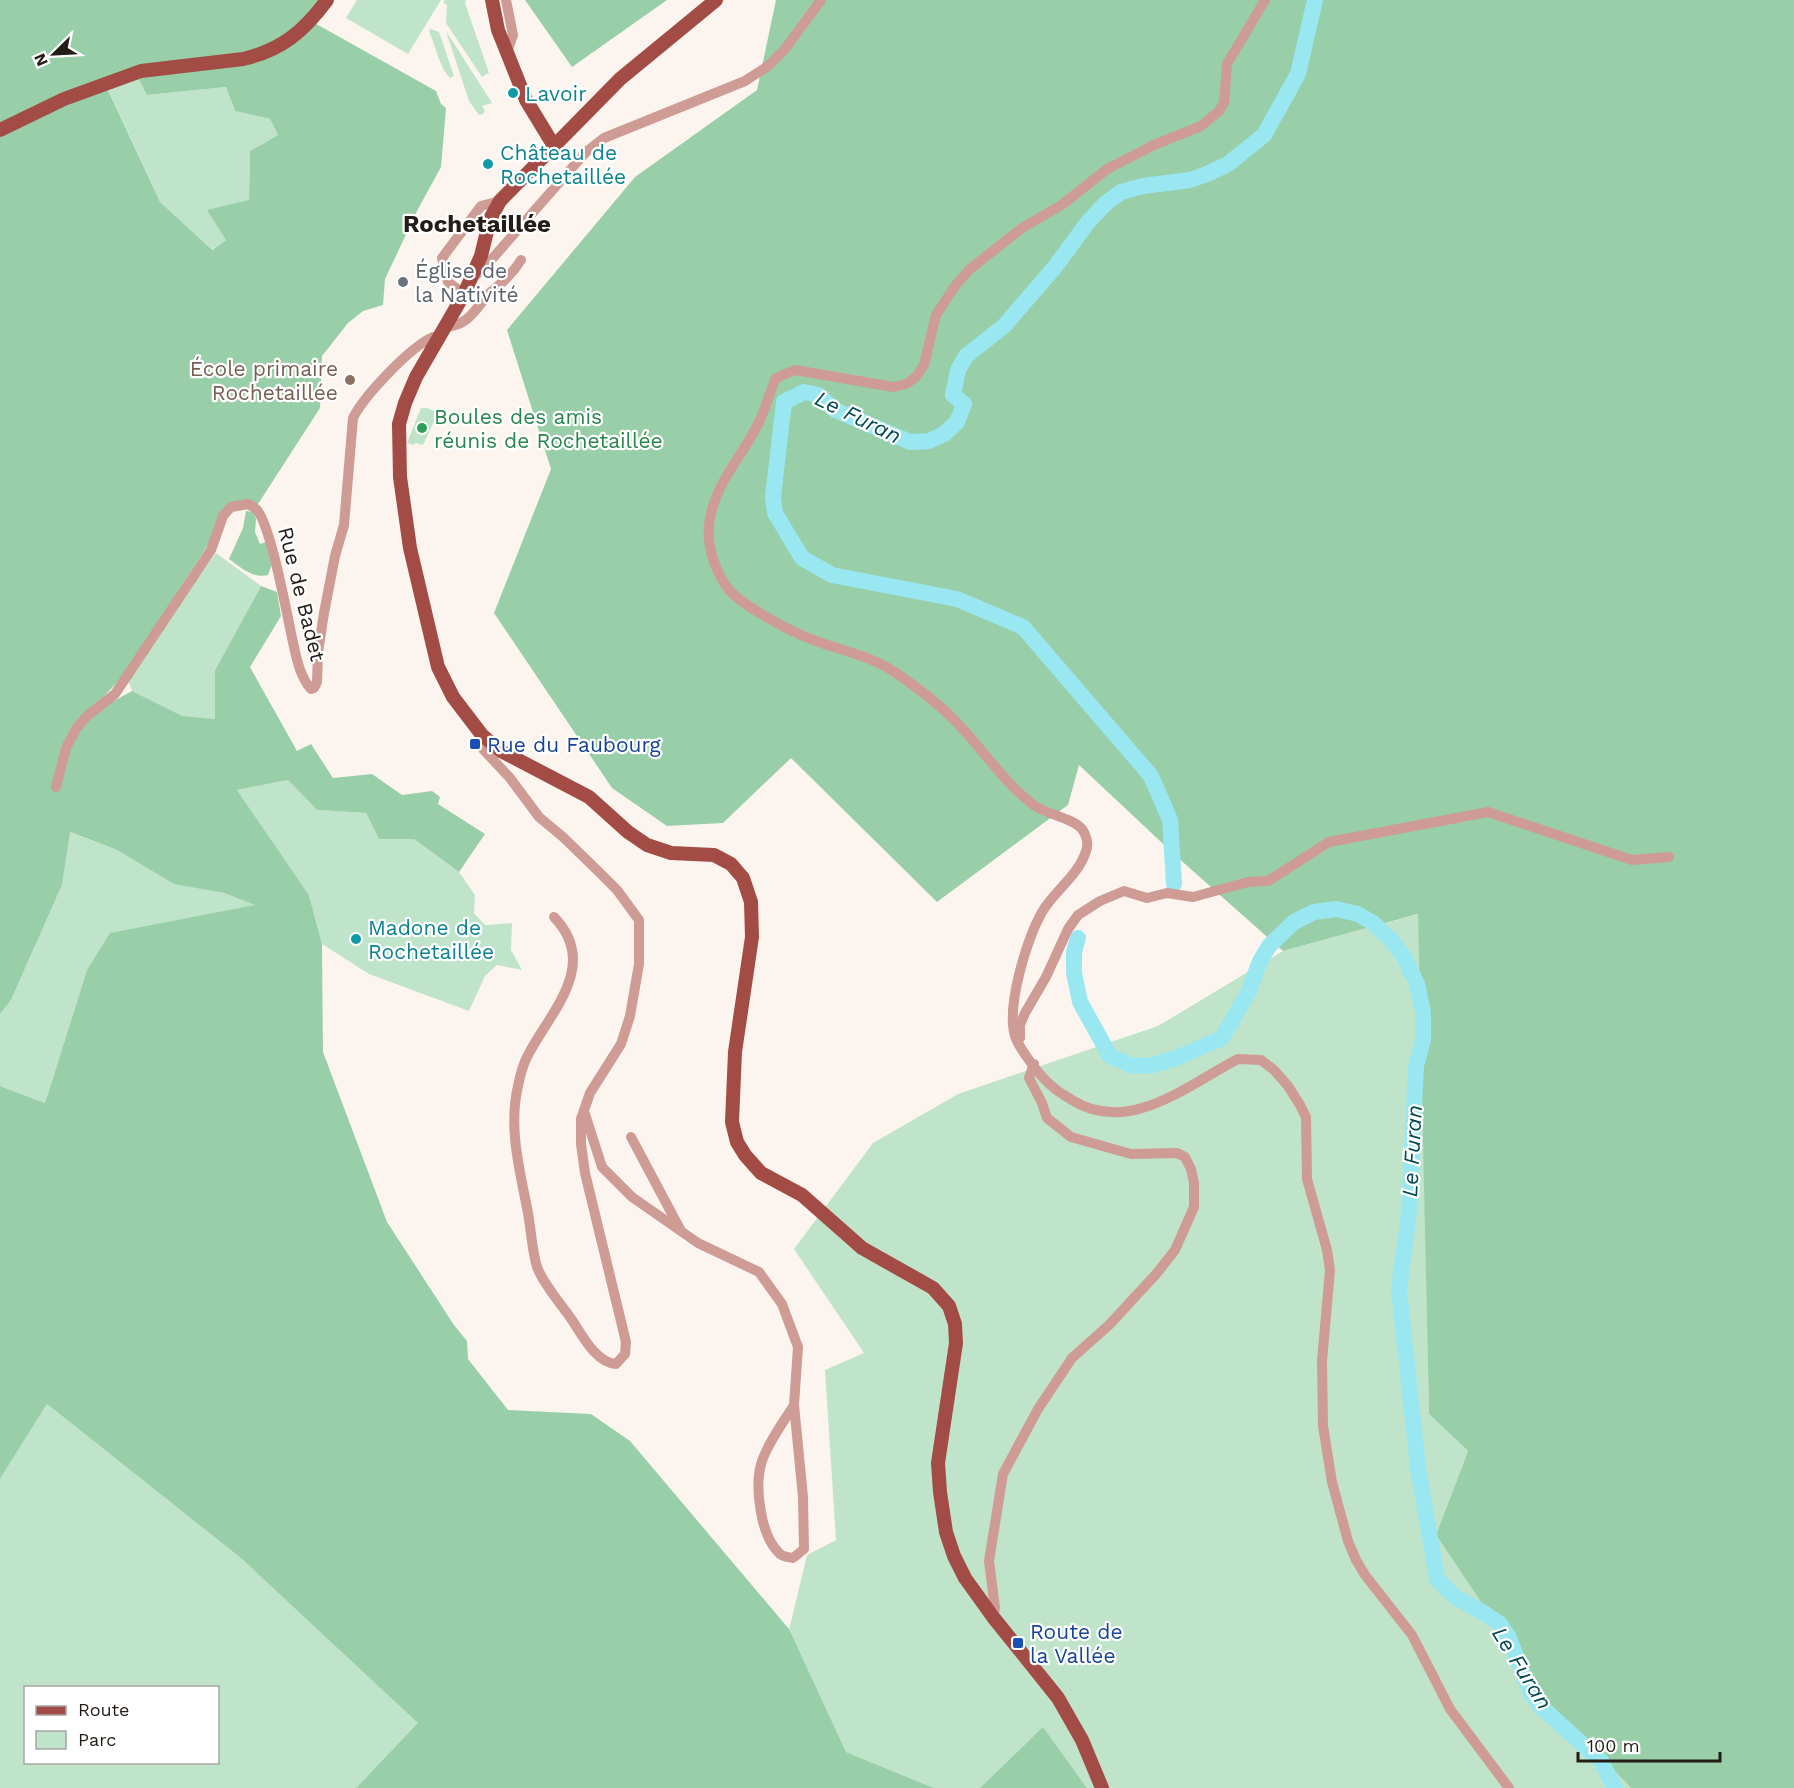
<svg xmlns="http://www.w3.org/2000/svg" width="1794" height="1788" viewBox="0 0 1794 1788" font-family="'Work Sans',sans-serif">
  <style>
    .green { fill: #c0e4ca; fill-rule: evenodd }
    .forest { fill: #99cfa8; fill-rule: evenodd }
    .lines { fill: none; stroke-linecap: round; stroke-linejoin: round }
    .river { stroke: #99e7f1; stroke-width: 16 }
    .minor { stroke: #ce9b95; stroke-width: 10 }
    .major { stroke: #a34c45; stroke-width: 14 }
    .culture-dot { fill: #0f9aa8; stroke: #fff; stroke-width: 2 }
    .worship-dot { fill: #6b7280; stroke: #fff; stroke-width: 2 }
    .education-dot { fill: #8d6e63; stroke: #fff; stroke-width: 2 }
    .leisure-dot { fill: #2e9e5b; stroke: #fff; stroke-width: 2 }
    .transit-dot { fill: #1a4fb4; stroke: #fff; stroke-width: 2 }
    .labels { text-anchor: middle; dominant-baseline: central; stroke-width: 4.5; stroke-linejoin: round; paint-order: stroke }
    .culture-label { font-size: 21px; fill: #0d838f; stroke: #fff; text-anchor: start }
    .worship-label { font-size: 21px; fill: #5b616d; stroke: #fff; text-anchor: start }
    .education-label { font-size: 21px; fill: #785e54; stroke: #fff; text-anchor: end }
    .leisure-label { font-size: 21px; fill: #27864d; stroke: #fff; text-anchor: start }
    .street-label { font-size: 21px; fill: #231d17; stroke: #fff }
    .transit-label { font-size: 21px; fill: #164399; stroke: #fff; text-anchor: start }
    .water-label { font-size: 22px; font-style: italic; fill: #004951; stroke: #fff }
    .quarter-label { font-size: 24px; font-weight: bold; fill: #231d17; stroke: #fff }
  </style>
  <rect width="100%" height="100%" fill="#fcf5ef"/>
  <g class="green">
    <path d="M357,0H441L408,54L346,18Z"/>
    <path d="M445,0H466L465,3L489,73L482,77L446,23L447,5L443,2Z"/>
    <path d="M431,29L439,32L454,76L450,78C440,68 435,45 429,31Z"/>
    <path d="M446,31L492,103L482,106L485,111L483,114L479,115L469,101Z"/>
    <path d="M140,79L147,95L226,87L235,111L270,119L278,135L250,151L249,200L226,240L211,250L160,202L108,89Z"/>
    <path d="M421,408H427L438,413L423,445L415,443L414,445L407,443Z"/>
    <path d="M216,553L261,586L215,670V719L182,717L132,691L128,679L166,620Z"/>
    <path d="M288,780L317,810L366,813L379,839H414L459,872L475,895L474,913L485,925L512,923L511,950L522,970L497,965L485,976L469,1011L369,974L322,944L309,895L237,790Z"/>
    <path d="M69,832L117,850L173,883L224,893L256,905L87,970L45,1103L0,1086V1014L11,1000L62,885Z"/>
    <path d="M1419,914L1429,1414L1468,1451L1436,1535L1548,1702L1631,1788H1087L1043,1728L980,1788H934L846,1752L789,1630L807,1555L836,1540L825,1370L864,1353L794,1249L873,1143L958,1094L1158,1026L1283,951Z"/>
    <path d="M47,1404L242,1559L419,1723L356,1788H0V1479ZM26,1688H218V1762H26Z"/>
  </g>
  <g class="forest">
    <path d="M0,0H327L311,21L436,91L441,104L446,108L441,167L418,209L385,279L383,305L363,311L348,323L322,356L320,408L258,504L232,502L206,548L122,677L97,704L103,707L132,691L182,716L215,719V670L261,586L277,592L281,616L250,667L297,751L311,744L333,778L372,774L402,795L432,791L440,797L438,804L485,834L459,872L414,839H379L366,813L317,810L288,780L237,790L309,895L322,944L323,1052L387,1222L454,1325L467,1341L468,1359L508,1410L591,1414L630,1441L789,1629L846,1752L934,1788H356L418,1723L242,1559L47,1404L0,1479V1086L45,1103L87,970L110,933L255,905L224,893L174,884L117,850L70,832L62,885L11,1000L0,1014ZM139,79L147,95L226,87L235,111L270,119L278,135L250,151L249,200L207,210L226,240L212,250L160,202L108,90Z"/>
    <path d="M525,0H667L572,67Z"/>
    <path d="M776,0H1794V1788H1631L1548,1702L1436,1535L1468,1451L1429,1414L1418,914L1283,951L1176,856L1079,765L1068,805L937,902L791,758L723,823L667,826L612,788L494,613L551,469L507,330L635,177L757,90Z"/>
    <path d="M246,511L253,512L256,519L255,532L260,544L266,542L272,564L268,575C253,579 240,567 229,559L243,528Z"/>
    <path d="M1043,1727L1087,1788H980Z"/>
  </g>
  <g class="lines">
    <g class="river">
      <path d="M1174,884L1170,820L1151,776L1023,627L957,599L832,575L802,558L775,513L773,497L784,402L804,392L818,395L835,410L910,442L929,441L944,434L957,422L964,404L953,395L958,370L966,356L1004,326L1055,267L1088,222L1106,203L1121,192L1143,186L1190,180L1207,174L1228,164L1264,135L1298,74L1315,0"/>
      <path d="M1078,938L1074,952V973L1080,1002L1110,1056L1133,1066L1153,1065L1176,1058L1222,1038L1249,991L1260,961L1269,946L1294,922L1314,912L1336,909L1358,914L1373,923L1392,941L1403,955L1417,984L1423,1012V1040L1416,1066L1409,1211L1399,1290L1418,1468L1437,1579L1455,1597L1484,1613L1500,1624L1508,1636L1531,1693L1540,1706L1601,1761L1615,1788"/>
    </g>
    <g class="minor">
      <path d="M506,0L513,35L507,52"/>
      <path d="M1265,0L1227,64L1224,103L1219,111L1201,126L1154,145L1107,169L1063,204L1022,228L970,269L955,286L936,315L924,365L916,377L906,384L893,387L795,370L776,378C769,393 766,408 759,422C743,456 712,486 709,526C707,548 716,574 730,591C743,605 781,626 799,634C832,650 865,652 896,673C919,689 941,705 959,725C985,752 1005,784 1035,806C1048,815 1073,818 1082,829C1086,834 1089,844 1086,851C1079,875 1054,891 1042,912C1027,939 1006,1006 1015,1036C1020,1050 1041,1078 1053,1087C1058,1092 1066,1096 1072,1100C1129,1136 1189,1084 1238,1059L1261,1060L1274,1070L1288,1086L1300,1105L1306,1117L1307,1179L1327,1250L1330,1270L1322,1361L1323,1426L1332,1482L1348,1541L1356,1560L1365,1575L1412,1635L1450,1709L1509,1788"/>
      <path d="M471,279L485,267L585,153L604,138L745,81L768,66L785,49L821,0"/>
      <path d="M464,294L448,282L442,258L481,206L500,201"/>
      <path d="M446,327C471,325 476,306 492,291C504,281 513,273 521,260"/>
      <path d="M482,735L483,749L510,778L539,817L563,837L599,872L617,890L639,920V964L630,1016L621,1044L590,1093L581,1119V1144L585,1173L626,1342L625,1354L616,1364C596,1363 582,1335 572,1320C562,1305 543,1284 537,1267C532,1250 531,1230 528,1213C520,1171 508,1128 518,1086C520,1076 523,1064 528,1055C551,1011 600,965 554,917"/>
      <path d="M56,787L66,748L76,729L87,716L115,694L211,550L223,516L231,507L248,504C251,506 254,507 256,509C271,523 288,621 294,647C297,661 301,678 311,689L314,688L317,682L318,652L324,613L335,556L344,525L353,418C364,396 410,347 433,337L438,340"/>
      <path d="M1020,1038V1025L1025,1013L1046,977L1068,929L1078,915L1100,901L1124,891L1147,898L1167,893L1193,897L1248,882L1268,881L1329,842L1488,812L1632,860L1669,857"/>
      <path d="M585,1114L602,1167L632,1197L698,1243L759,1272L782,1304L798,1347L794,1405L803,1497L804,1549L793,1558C789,1557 783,1557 780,1554C760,1536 754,1485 762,1461C769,1441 783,1423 794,1405"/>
      <path d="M631,1137L680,1229"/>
      <path d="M993,1617L995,1608L989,1561L1003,1474L1038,1409L1072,1358L1109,1325L1157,1273L1175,1250L1194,1207V1183L1191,1169L1185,1157L1177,1153L1131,1154L1071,1137L1047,1118L1042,1103L1029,1078L1034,1064"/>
    </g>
    <g class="major">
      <path d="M492,0L498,30L526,100L554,146"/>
      <path d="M716,0L620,79L500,201L490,219L481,256L464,294L416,377L405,403L399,424L400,477L410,548L438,667L453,697L482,735L501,751L589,797L628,832L647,845L671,853L714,855L731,864L743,878L751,902L752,937L735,1052L732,1122L737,1142L745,1155L761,1173L802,1195L862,1248L933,1288L949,1306L955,1324L956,1343L938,1463L940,1492L946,1532L954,1556L965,1578L993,1617L1058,1698L1082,1740L1102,1788"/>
      <path d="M0,130L64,99L141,71L243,59C282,50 304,31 327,0"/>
    </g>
  </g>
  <g class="culture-dot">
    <circle cx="513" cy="93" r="6"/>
    <circle cx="488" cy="164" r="6"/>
    <circle cx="356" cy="939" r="6"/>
  </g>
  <circle class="worship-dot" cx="403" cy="282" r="6"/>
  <circle class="education-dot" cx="350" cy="380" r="6"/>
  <circle class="leisure-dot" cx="422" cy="428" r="6"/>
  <g class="transit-dot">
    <rect x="469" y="738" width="12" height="12" rx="3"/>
    <rect x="1012" y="1637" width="12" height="12" rx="3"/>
  </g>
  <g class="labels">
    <g class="culture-label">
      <text x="525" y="93">Lavoir</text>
      <text x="500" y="152">Château de<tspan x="500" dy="24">Rochetaillée</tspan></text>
      <text x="368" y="927">Madone de<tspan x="368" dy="24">Rochetaillée</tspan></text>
    </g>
    <g class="worship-label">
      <text x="415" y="270">Église de<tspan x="415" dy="24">la Nativité</tspan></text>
    </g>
    <g class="education-label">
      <text x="338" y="368">École primaire<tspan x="338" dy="24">Rochetaillée</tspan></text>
    </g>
    <g class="leisure-label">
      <text x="434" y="416">Boules des amis<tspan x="434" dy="24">réunis de Rochetaillée</tspan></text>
    </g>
    <g class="street-label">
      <text transform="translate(302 594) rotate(76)">Rue de Badet</text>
    </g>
    <g class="transit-label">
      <text x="487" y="744">Rue du Faubourg</text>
      <text x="1030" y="1631">Route de<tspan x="1030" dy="24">la Vallée</tspan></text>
    </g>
    <g class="water-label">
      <text transform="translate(858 417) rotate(26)">Le Furan</text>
      <text transform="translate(1412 1151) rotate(-87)">Le Furan</text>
      <text transform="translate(1522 1668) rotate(58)">Le Furan</text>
    </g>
    <g class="quarter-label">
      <text x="477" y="224">Rochetaillée</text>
    </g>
  </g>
  <rect x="24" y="1686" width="195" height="78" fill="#ffffff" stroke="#a7a5a2" stroke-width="1.5"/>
  <rect x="36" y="1706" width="30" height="9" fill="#a34c45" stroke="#a7a5a2" stroke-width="1.5"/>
  <text x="78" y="1716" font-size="18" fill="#231d17">Route</text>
  <rect x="36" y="1731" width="30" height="18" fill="#c0e4ca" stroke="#a7a5a2" stroke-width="1.5"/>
  <text x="78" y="1746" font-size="18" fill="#231d17">Parc</text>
  <g transform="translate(54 54) rotate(246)" stroke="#ffffff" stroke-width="4.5" paint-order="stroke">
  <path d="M0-4.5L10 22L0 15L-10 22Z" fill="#231d17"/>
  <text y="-9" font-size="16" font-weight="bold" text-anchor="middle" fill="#231d17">N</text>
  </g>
  <path d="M1578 1752v9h142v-9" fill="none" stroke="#231d17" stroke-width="3"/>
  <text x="1587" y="1752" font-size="18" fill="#231d17" stroke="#ffffff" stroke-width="4.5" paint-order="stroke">100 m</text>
</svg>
